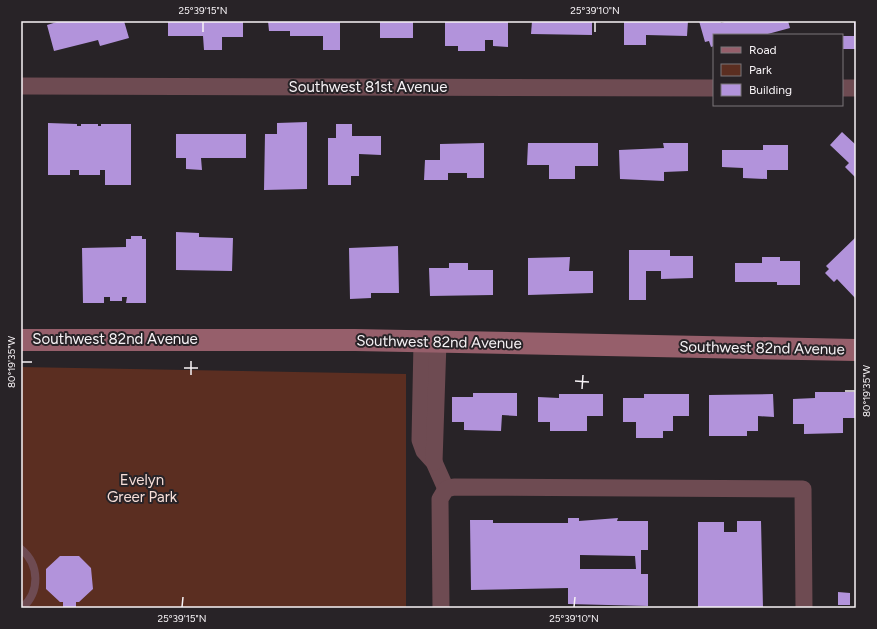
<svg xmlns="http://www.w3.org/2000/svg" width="877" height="629" viewBox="0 0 877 629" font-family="Figtree,sans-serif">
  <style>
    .green { fill: #5b2e21 }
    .building { fill: #b293db; fill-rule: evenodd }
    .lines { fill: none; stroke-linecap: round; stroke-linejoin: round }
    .lane { stroke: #6e4b52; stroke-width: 8 }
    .street { stroke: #6e4b52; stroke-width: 17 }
    .secondary { stroke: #965f6b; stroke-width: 22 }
    .ticks { fill: none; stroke: #f7f3f6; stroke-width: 1.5 }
    .labels { text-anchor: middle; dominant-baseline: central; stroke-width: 4; stroke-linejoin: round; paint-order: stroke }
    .street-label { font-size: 15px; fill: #f7f3f6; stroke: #282327 }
    .park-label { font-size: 15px; fill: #f6ded8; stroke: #282327 }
    .neatline { fill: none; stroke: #f7f3f6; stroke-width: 1.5 }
    .ticks-label { font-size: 10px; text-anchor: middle; fill: #f7f3f6 }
  </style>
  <rect width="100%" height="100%" fill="#282327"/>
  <path class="green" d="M21,367L406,374V608H21Z"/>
  <g class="building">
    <path d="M60,21H124L129,38L100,46L98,40L54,51L47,25Z"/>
    <path d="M168,21H243V37H222V50H204L203,36H168Z"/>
    <path d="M268,21H340V50H323V36H290V31H269Z"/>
    <rect x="380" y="21" width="33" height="17"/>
    <path d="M445,21H508V47L493,46V40H485V51H458V46H445Z"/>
    <path d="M532,21H592V35L531,34Z"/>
    <path d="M624,21H688L687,36L646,35V45H624Z"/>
    <path d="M699,21H720L721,23L728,21H788L790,28L764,35H714V46L711,47L709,41L705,42Z"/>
    <path d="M854,21H856V49H842V36H854Z"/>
    <path d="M307,122V189L264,190L265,134H277V123Z"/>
    <path d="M48,123L77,124V126H81V124H98V126H101V124H131V185H105V170H100V175H79V170H70V175H48Z"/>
    <path d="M336,124H352V136H381V155L359,154V176H351V185H328V138H336Z"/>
    <path d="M842,132L856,145V178L845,167L849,163L830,145Z"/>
    <path d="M176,134H246V158H201L202,170L186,169V158H176Z"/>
    <path d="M484,143V178H467V173H448V180H424L425,160H440V144Z"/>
    <path d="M528,143H598V166H575V179H549V165H527Z"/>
    <path d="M663,143H688V171L664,172V181L620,179L619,150L664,148Z"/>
    <path d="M763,145H788V170H767V179L743,178V168L722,167V150H763Z"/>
    <path d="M176,232L199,233V237L233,238L232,271L176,270Z"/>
    <path d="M131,236H142V239H146V303H126L127,297H122V301H110V297H104V303H83L82,248L126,247V239H131Z"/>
    <path d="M856,237V299L837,279L834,282L825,273L829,269L826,266Z"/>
    <path d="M398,246L399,293H371V298L350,299L349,248Z"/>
    <path d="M629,250H670V256H693V278L661,279V271H646V300H629Z"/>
    <path d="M570,257L569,271H593V293L528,295V258Z"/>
    <path d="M762,257H780V261H800V285H777V282H735V263H762Z"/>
    <path d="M449,263H468V270H493V295L430,296L429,268H449Z"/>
    <path d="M815,392H856V418H843V433L804,434V424H793V399L815,398Z"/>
    <path d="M473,393H517V416L502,415L501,431L464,430V422H452V397H473Z"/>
    <path d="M559,394H603V416H587V431H550V422H538V397L559,398Z"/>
    <path d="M644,394H689V416H673V431H663V438H636V422H623V398H644Z"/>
    <path d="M773,394L774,417L758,416V431H747V436H709V395Z"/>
    <path d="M568,518H579V521L618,518L617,521H648V550H641V574H648V606L568,604V588L471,590L470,520H493V523H568ZM580,555L635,556L636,569H580Z"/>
    <path d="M737,521H761L763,608H698V522H724V532H737Z"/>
    <path d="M60,556H79L91,568L93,589L79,602H76V608H63V602H60L46,589V569Z"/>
    <path d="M838,592L850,593V605H838Z"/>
  </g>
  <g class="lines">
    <path class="lane" d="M21,549C40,565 40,592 22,608"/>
    <g class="street">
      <path d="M21,86L714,88"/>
      <path d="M842,88H856"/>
      <path d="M422,342L420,440L424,451L434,462L446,489"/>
      <path d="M434,462L438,342"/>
      <path d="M441,608L440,499L446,489L454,487L803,489L804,608"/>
    </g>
    <path class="secondary" d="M21,340H355L856,350"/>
  </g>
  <path class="ticks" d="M203,32V22M595,32V22M22,362H32M184,368H198M191,375V361M575,381L589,382M582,389L583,375M845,391H855M182,607L183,597M574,607L575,597"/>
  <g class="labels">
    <g class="street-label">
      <text x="368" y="87">Southwest 81st Avenue</text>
      <text x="115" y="339">Southwest 82nd Avenue</text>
      <text transform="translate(439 342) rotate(1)">Southwest 82nd Avenue</text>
      <text transform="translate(762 348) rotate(1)">Southwest 82nd Avenue</text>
    </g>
    <g class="park-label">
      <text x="142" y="480">Evelyn<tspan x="142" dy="17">Greer Park</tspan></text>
    </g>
  </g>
  <rect width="877" height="629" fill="none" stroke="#282327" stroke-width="44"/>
  <rect x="713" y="34" width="130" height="72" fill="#282327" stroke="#7b767a"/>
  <rect x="721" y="47" width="20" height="6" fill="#965f6b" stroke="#7b767a"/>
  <text x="749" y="54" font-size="12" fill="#f7f3f6">Road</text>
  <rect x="721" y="64" width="20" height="12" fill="#5b2e21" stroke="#7b767a"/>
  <text x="749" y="74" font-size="12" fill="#f7f3f6">Park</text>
  <rect x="721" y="84" width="20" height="12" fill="#b293db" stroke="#7b767a"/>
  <text x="749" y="94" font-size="12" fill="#f7f3f6">Building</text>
  <rect x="22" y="22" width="833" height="585" class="neatline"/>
  <g class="ticks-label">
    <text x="203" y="14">25°39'15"N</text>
    <text x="595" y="14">25°39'10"N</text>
    <text transform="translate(11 362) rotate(-90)" y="4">80°19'35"W</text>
    <text transform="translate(866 391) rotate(-90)" y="4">80°19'35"W</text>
    <text x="182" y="622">25°39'15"N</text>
    <text x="574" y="622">25°39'10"N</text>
  </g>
</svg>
